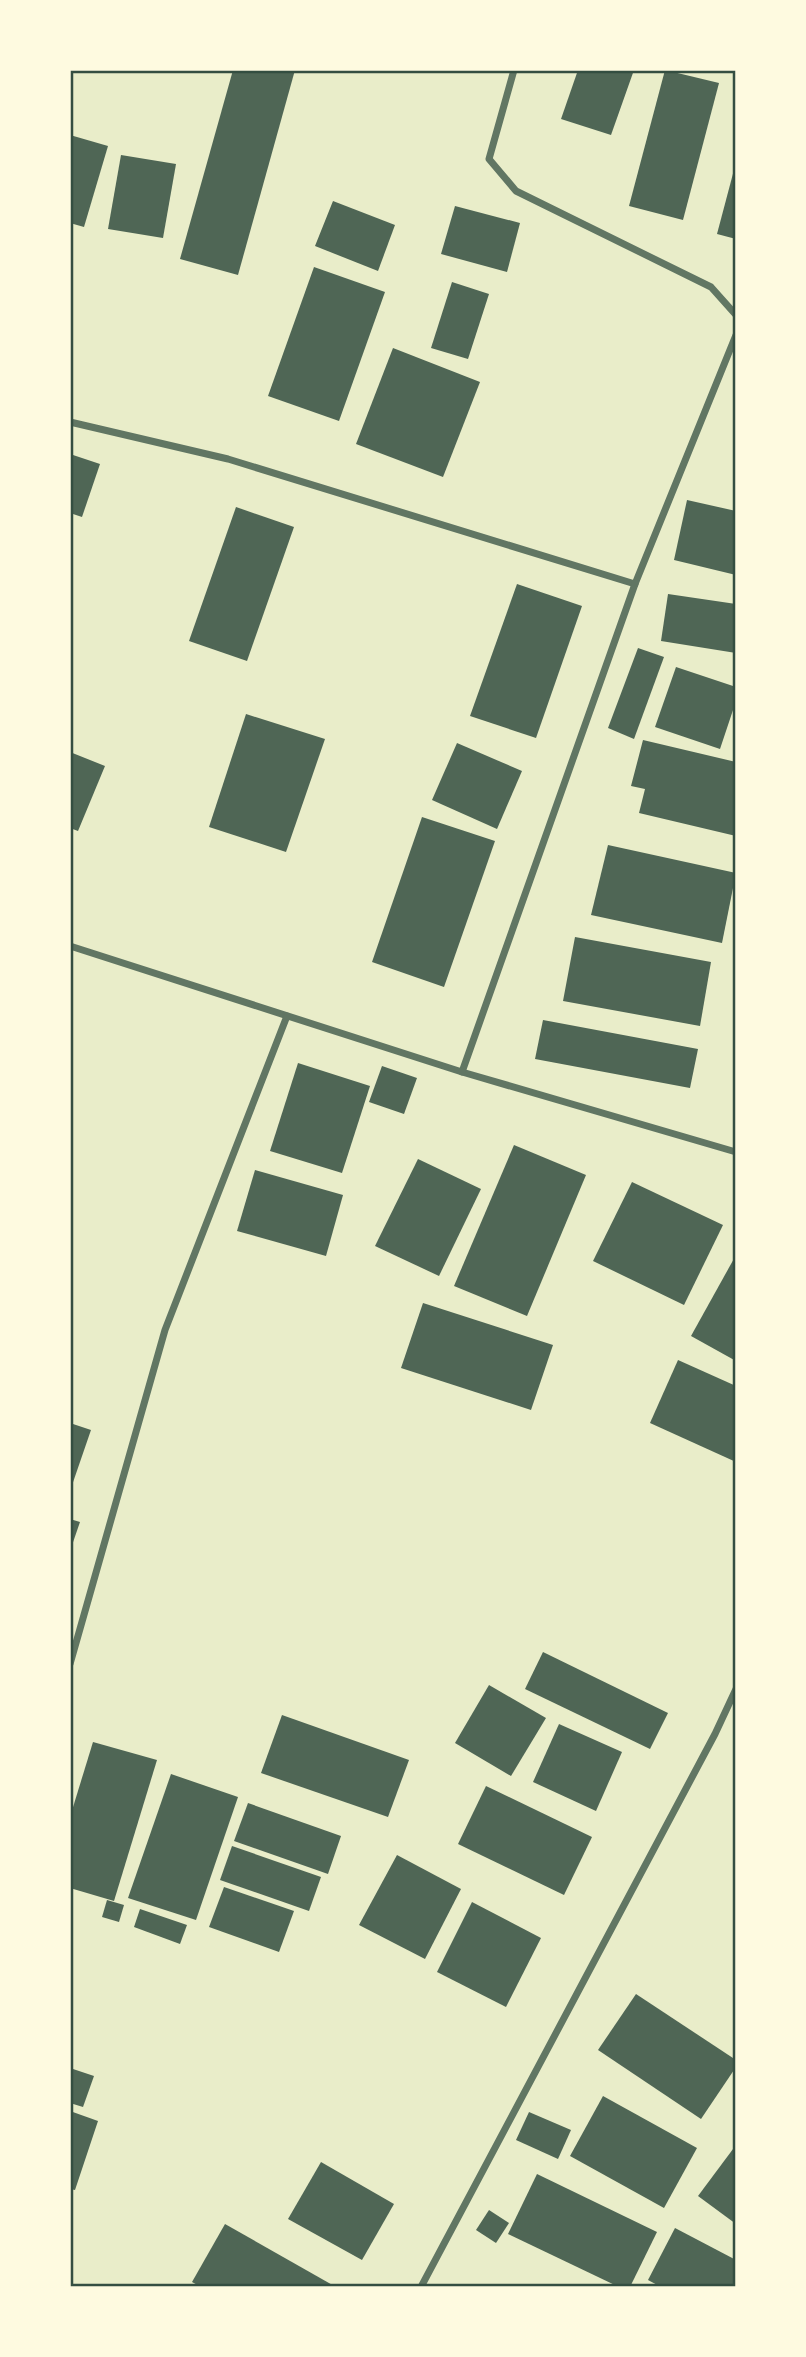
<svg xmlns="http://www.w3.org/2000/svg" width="806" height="2357" viewBox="0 0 806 2357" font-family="Roboto,sans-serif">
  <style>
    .building { fill: #4f6655 }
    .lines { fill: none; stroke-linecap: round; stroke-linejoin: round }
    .minor { stroke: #617663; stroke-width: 7 }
    .neatline { fill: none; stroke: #344e41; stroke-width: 2.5 }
  </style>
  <rect width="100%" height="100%" fill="#e9edc9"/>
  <g class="building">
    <path d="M233,70H295L238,275L180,259Z"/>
    <path d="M578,70H634L611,135L561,119Z"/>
    <path d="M665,70L719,83L683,220L629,206Z"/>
    <path d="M70,135L108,146L84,227L70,223Z"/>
    <path d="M121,155L176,164L163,238L108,229Z"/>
    <path d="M735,166H736V239L717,234Z"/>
    <path d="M333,201L395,225L378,271L315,246Z"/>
    <path d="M455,206L520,223L507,272L441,254Z"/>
    <path d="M314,267L385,292L339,421L268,396Z"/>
    <path d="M452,282L489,294L468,359L431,348Z"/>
    <path d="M393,348L480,382L443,477L356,444Z"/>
    <path d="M70,454L100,464L82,517L70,513Z"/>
    <path d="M687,500L736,511V575L674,560Z"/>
    <path d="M236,507L294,527L247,661L189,641Z"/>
    <path d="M517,584L582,606L536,738L470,716Z"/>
    <path d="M668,594L736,604V653L661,641Z"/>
    <path d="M638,648L664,657L634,739L608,728Z"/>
    <path d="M676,667L736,687V701L720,749L655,727Z"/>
    <path d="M246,714L325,739L286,852L209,827Z"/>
    <path d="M643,740L736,762V836L639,813L645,789L631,786Z"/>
    <path d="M457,743L522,771L497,829L432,800Z"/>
    <path d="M70,752L105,766L78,831L70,828Z"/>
    <path d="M422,817L495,841L444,987L372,962Z"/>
    <path d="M608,845L736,873L722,943L591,915Z"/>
    <path d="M575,937L711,962L700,1026L563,1001Z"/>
    <path d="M543,1020L698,1049L690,1088L535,1059Z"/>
    <path d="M298,1063L370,1086L342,1173L270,1151Z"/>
    <path d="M382,1066L417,1078L404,1114L369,1102Z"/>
    <path d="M514,1145L586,1175L527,1316L454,1286Z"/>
    <path d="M418,1159L481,1189L439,1276L375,1246Z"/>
    <path d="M255,1170L343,1195L326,1256L237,1231Z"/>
    <path d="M632,1182L723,1225L684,1305L593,1261Z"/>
    <path d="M736,1255V1361L691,1336Z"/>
    <path d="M423,1303L553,1345L531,1410L401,1368Z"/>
    <path d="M678,1360L736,1386V1462L650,1423Z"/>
    <path d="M70,1423L91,1430L70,1491Z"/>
    <path d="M70,1519L80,1522L70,1551Z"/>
    <path d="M543,1652L668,1713L650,1749L525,1689Z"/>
    <path d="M489,1685L546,1718L511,1776L455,1743Z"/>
    <path d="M282,1715L409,1760L388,1817L261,1773Z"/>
    <path d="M559,1724L622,1752L596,1811L533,1782Z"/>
    <path d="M93,1742L157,1760L114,1901L70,1888V1817Z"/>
    <path d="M171,1774L238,1797L196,1920L128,1898Z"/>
    <path d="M486,1786L592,1837L564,1895L458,1844Z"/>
    <path d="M248,1803L341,1836L328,1874L234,1841Z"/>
    <path d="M232,1846L321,1877L309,1911L220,1880Z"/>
    <path d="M397,1855L461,1889L425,1959L359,1925Z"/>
    <path d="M224,1887L294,1911L279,1952L209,1927Z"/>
    <path d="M107,1900L124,1905L119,1922L102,1917Z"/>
    <path d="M472,1902L541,1938L506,2007L437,1972Z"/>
    <path d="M140,1909L187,1925L180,1944L134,1927Z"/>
    <path d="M636,1994L736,2060V2067L701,2119L598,2050Z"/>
    <path d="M70,2068L94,2076L83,2107L70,2103Z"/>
    <path d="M603,2096L697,2148L664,2208L570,2156Z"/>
    <path d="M70,2111L98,2121L75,2190L70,2189Z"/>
    <path d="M529,2112L571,2130L558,2159L516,2140Z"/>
    <path d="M736,2145V2224L698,2196Z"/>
    <path d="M321,2162L394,2204L362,2260L288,2219Z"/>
    <path d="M537,2174L657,2232L630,2287H619L508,2234Z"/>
    <path d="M489,2210L509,2223L496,2243L476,2230Z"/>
    <path d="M225,2224L336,2287H201L192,2282Z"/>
    <path d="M675,2228L736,2260V2287H661L648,2280Z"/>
  </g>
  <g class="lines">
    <g class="minor">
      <path d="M514,70L489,159L516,191L711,287L736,315"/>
      <path d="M70,422L228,459L635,584"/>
      <path d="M70,946L462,1072L736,1152"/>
      <path d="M462,1072L635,584L736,335"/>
      <path d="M70,1664L165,1330L287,1016"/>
      <path d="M421,2287L715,1734L736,1689"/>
    </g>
  </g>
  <rect width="806" height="2357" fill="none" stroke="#fefae0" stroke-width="144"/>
  <rect x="72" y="72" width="662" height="2213" class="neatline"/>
</svg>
